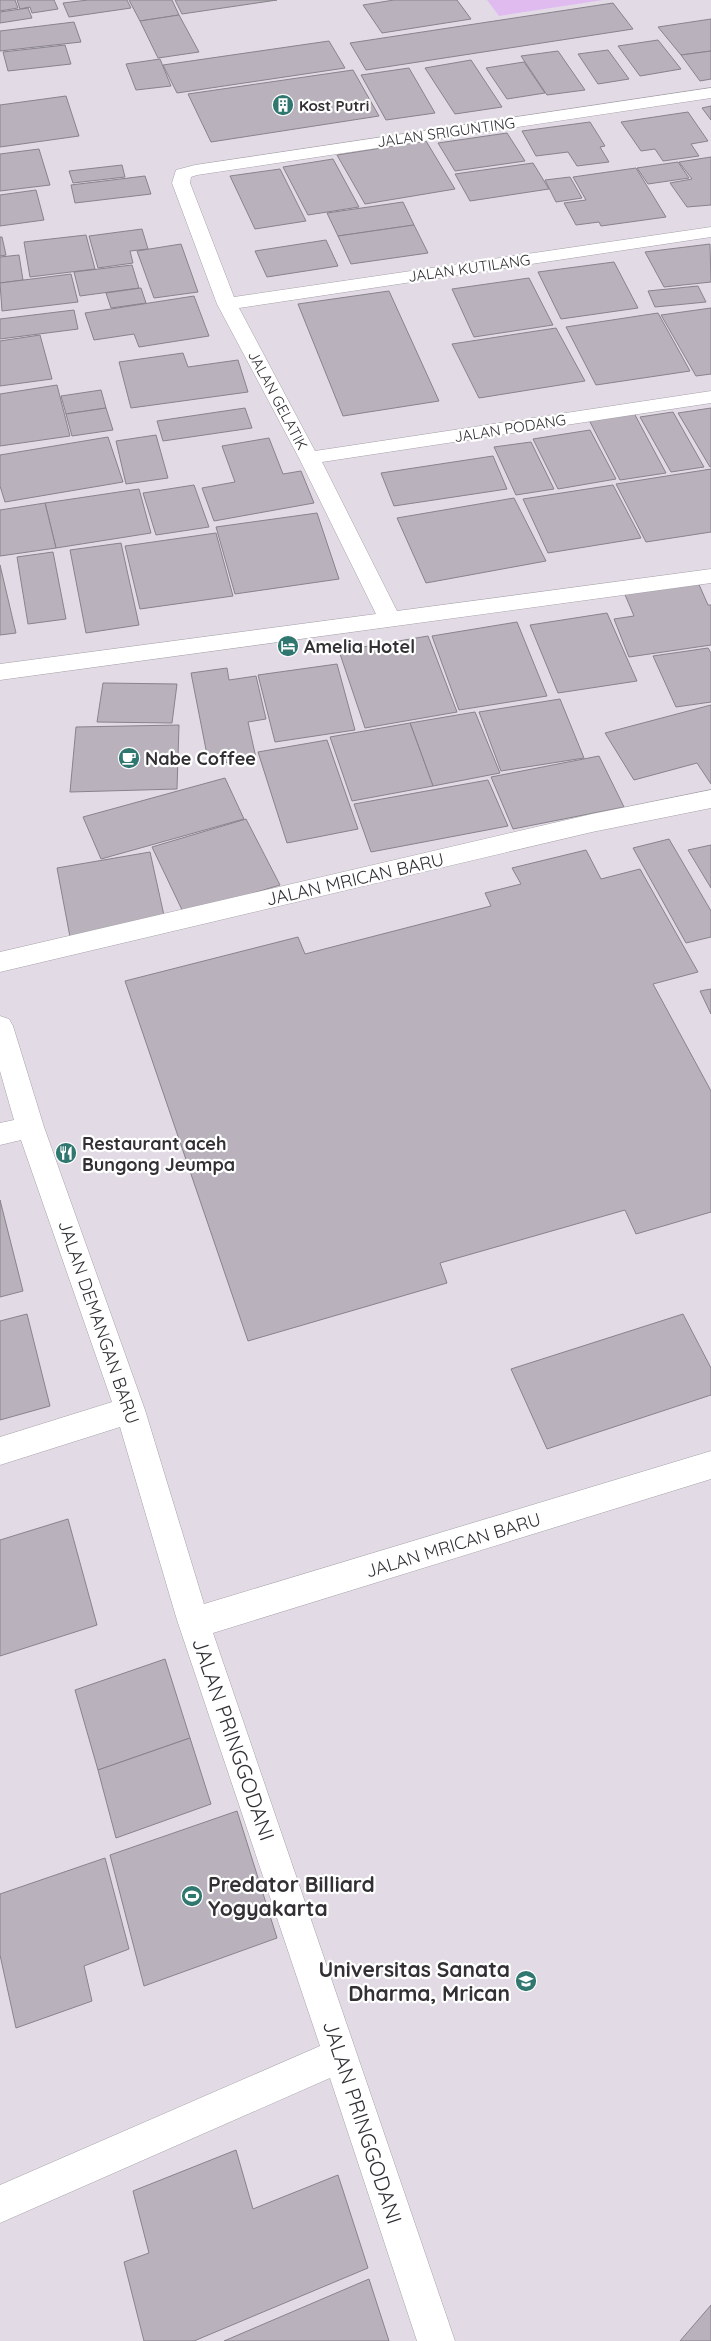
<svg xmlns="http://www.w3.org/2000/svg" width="711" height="2341" viewBox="0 0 711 2341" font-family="Quicksand,sans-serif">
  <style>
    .green { fill: #dfbbf0 }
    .building { fill: #b9b2bc; stroke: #89838c }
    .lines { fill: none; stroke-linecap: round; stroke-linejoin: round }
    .minor-casing { stroke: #a6a0a9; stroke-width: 1 }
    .minor { fill: #fff; fill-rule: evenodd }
    .labels { text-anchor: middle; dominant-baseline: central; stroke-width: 4.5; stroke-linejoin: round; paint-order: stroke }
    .far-poi-label { font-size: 15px; font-weight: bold; fill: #323034; stroke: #fff; text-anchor: start }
    .far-street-label { font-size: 15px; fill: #323034; stroke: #fff }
    .poi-label { font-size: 18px; font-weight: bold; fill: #323034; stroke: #fff; text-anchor: start }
    .street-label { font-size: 18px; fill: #323034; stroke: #fff }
    .near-street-label { font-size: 21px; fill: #323034; stroke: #fff }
    .near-poi-label { font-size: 21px; font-weight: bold; fill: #323034; stroke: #fff; text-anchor: start }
  </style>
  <rect width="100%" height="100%" fill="#e2dbe5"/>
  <path class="green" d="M487,0H603L499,16Z"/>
  <g class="building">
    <path d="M0,0H15L18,8L0,11Z"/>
    <path d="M17,0H54L58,9L32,13L30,7L20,9Z"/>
    <path d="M88,0H127L131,8L69,17L63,3Z"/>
    <path d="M129,0H172L179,15L140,21Z"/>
    <path d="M175,0H277L182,14Z"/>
    <path d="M394,0H457L471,19L382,33L363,5Z"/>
    <path d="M613,3L633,29L366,70L350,43Z"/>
    <path d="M28,8L32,18L0,23V12Z"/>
    <path d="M179,15L199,52L158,58L140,21Z"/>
    <path d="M711,19V51L681,55L658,27Z"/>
    <path d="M74,22L81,42L0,51V31Z"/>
    <path d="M658,40L681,69L640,76L618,46Z"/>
    <path d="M329,41L345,68L177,93L163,65Z"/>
    <path d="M65,45L71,64L8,71L3,52Z"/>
    <path d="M608,50L629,79L598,84L578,54Z"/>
    <path d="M558,51L585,90L547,95L521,56Z"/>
    <path d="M711,51V79L700,81L681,55Z"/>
    <path d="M160,59L171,86L136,90L126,64Z"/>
    <path d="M471,60L502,107L455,114L425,68Z"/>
    <path d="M524,62L545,93L507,99L486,68Z"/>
    <path d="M409,68L435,113L386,120L361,75Z"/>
    <path d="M353,70L379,116L211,142L188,94Z"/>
    <path d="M66,96L79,136L0,147V105Z"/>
    <path d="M711,106V120L702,108Z"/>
    <path d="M688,112L708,141L691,144L699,156L663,161L655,149L641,151L621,122Z"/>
    <path d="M590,122L605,146L600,147L609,162L577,166L568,152L536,156L522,131Z"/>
    <path d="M507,133L525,161L455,171L438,143Z"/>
    <path d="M426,141L455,189L365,204L337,155Z"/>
    <path d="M39,149L50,185L0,191V154Z"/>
    <path d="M711,157V205L687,207L670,183L692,179L679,162Z"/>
    <path d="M333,159L359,207L308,215L283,167Z"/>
    <path d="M678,162L689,178L648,184L637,168Z"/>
    <path d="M533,163L549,189L470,201L455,174Z"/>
    <path d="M122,165L125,177L73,183L69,171Z"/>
    <path d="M636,168L666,217L601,226L599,222L576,225L564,203L586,200L573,177Z"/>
    <path d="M280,169L306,221L255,229L230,176Z"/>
    <path d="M145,176L151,194L75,203L71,185Z"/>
    <path d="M570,177L582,198L556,202L545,180Z"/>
    <path d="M36,190L44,220L0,226V195Z"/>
    <path d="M403,202L414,225L338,236L327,213Z"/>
    <path d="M414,225L428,253L351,264L338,236Z"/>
    <path d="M142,229L148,249L130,251L133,263L98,268L89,236Z"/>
    <path d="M86,235L95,269L30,277L24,242Z"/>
    <path d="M0,237H2L6,255L0,256Z"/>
    <path d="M326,240L338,266L267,277L255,251Z"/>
    <path d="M181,244L198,292L154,298L137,251Z"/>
    <path d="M710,244L711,282L664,287L645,252Z"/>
    <path d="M19,255L23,280L0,283V257Z"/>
    <path d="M614,262L638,308L561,319L538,272Z"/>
    <path d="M132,265L139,288L80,296L74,272Z"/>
    <path d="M71,274L78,302L2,311L0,283Z"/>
    <path d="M529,278L553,325L474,337L452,289Z"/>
    <path d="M698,286L706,302L655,307L648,291Z"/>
    <path d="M141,288L146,303L111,308L106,293Z"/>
    <path d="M389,291L439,401L343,416L298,304Z"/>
    <path d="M194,296L209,336L139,347L134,334L94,340L85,313Z"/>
    <path d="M711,308V374L696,376L661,315Z"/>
    <path d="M74,310L78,329L0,339V319Z"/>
    <path d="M658,313L690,371L596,385L566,327Z"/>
    <path d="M556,328L585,381L479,398L452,344Z"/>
    <path d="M40,335L52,379L0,386V341Z"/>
    <path d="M183,353L188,367L238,360L248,392L131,408L119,362Z"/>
    <path d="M57,385L70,436L0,446V394Z"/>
    <path d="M101,390L106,408L66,414L61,396Z"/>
    <path d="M106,408L113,430L72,436L66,414Z"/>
    <path d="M245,408L252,428L163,441L157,421Z"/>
    <path d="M711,408V467H710L678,413Z"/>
    <path d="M673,412L704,467L671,472L640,417Z"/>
    <path d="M634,413L666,473L620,480L589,420Z"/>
    <path d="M590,430L616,479L558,489L533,439Z"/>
    <path d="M156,435L168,478L126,484L116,441Z"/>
    <path d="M108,437L123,482L5,502L0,486V455Z"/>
    <path d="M269,438L283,474L301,471L314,503L214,521L202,488L235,482L222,446Z"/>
    <path d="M531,442L554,489L516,495L494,447Z"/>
    <path d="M493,456L507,489L394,506L381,473Z"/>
    <path d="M711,469V532L646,542L616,484Z"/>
    <path d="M194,485L209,527L156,535L143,493Z"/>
    <path d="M613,485L641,538L548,553L523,499Z"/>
    <path d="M139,489L151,533L56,548L45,503Z"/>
    <path d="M514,498L546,561L426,583L397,518Z"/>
    <path d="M45,503L56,548L0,556V510Z"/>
    <path d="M317,513L339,579L235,594L216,527Z"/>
    <path d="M216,533L233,596L140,609L125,546Z"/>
    <path d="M121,543L139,625L86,633L70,550Z"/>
    <path d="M53,552L66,619L28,624L17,557Z"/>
    <path d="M0,565L16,633L0,635Z"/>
    <path d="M697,580L708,605H711V645L629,657L614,619L634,616L623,590Z"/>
    <path d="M607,613L637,681L558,693L530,625Z"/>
    <path d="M517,622L547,696L459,710L432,636Z"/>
    <path d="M428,636L457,712L365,728L339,651Z"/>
    <path d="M708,648L711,653V702L676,707L653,656Z"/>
    <path d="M337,664L355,730L275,742L258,675Z"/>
    <path d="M227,668L229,680L256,676L266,719L248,722L256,758L209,765L191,673Z"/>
    <path d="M103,683L177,684L172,723L97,722Z"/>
    <path d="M560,699L584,758L501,771L479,712Z"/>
    <path d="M711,705V784L697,763L634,780L605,733Z"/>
    <path d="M475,712L500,773L433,786L410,723Z"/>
    <path d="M410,723L433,786L352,801L330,737Z"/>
    <path d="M179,725L177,789L70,792L76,727Z"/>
    <path d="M327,740L358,829L287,843L258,752Z"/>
    <path d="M599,756L624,807L513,829L491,777Z"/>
    <path d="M225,778L244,819L101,859L83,817Z"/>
    <path d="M488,780L508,826L371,852L354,804Z"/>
    <path d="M246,819L280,885L184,914L152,847Z"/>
    <path d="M669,839L711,911V937L686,943L633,848Z"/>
    <path d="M711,845V888L688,850Z"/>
    <path d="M586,850L601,879L640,869L698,972L653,984L711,1091V1212L636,1234L625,1210L440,1263L447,1283L248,1341L125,981L298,937L305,954L491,906L485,893L521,884L512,868Z"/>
    <path d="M150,852L165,920L70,937L57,868Z"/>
    <path d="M711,989V1014L700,991Z"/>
    <path d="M0,1200L23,1291L0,1297Z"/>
    <path d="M27,1314L50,1406L0,1420V1321Z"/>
    <path d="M683,1314L711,1368V1395L547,1449L511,1369Z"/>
    <path d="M68,1519L97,1625L0,1656V1540Z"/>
    <path d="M165,1659L190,1738L98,1770L75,1690Z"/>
    <path d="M190,1738L211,1804L116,1838L98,1770Z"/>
    <path d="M237,1811L277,1938L144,1986L110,1855Z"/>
    <path d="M105,1858L129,1949L84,1966L92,2001L16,2028L0,1955V1894Z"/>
    <path d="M236,2150L253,2209L338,2175L368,2268L194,2341H144L124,2262L149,2253L133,2191Z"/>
    <path d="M369,2279L389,2341H224Z"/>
    <path d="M711,2305V2341H680Z"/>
  </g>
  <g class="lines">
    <g class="minor-casing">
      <g id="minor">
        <path d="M711,88V98L197,175L191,177L190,183L234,297L711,227V237L239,308L315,451L711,391V403L322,462L397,611L711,569V583L0,680V664L376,614L299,458L217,304L172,183L176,170L195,165Z"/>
        <path d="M711,790V808L592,832L0,972V952L592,814Z"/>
        <path d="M0,1016L9,1019L13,1026L44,1127L145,1410L204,1604L711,1451V1479L213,1633L455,2341H417L330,2078L0,2223V2185L320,2046L177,1620L120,1427L0,1465V1437L112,1402L21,1140L0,1145V1123L14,1120L0,1071Z"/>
      </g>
    </g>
    <use href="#minor" class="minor"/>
  </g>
  <defs>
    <g id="building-disc" transform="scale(1.125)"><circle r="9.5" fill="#307770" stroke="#fff"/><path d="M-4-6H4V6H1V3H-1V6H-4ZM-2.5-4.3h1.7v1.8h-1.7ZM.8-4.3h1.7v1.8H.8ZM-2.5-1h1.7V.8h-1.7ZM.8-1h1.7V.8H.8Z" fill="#fff"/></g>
    <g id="hotel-disc" transform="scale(1.125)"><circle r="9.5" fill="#307770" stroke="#fff"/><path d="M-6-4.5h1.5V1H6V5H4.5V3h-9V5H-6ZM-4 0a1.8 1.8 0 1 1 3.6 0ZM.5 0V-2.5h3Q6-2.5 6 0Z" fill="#fff"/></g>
    <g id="cafe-disc" transform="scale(1.125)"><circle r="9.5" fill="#307770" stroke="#fff"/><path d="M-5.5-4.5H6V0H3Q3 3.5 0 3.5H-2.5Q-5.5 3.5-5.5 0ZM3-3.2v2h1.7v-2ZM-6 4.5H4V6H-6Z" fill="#fff"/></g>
    <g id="restaurant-disc" transform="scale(1.125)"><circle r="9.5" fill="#307770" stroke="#fff"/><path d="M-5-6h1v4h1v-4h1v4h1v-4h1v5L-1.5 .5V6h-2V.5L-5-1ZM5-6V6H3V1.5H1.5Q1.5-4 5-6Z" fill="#fff"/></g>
    <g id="stadium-disc" transform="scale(1.125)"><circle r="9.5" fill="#307770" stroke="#fff"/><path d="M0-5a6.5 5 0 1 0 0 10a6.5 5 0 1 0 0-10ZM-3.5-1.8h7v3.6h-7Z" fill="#fff"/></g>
    <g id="university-disc" transform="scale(1.125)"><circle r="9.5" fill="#307770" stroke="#fff"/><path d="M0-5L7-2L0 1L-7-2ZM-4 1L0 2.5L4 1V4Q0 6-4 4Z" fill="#fff"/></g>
  </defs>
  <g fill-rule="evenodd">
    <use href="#building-disc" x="283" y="105"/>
    <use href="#hotel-disc" x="288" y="646"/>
    <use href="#cafe-disc" x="129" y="758"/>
    <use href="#restaurant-disc" x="66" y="1153"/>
    <use href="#stadium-disc" x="192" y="1896"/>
    <use href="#university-disc" x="526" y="1981"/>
  </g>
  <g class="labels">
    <g class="far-poi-label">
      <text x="299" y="105">Kost Putri</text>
    </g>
    <g class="far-street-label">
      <text transform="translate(446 132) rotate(-8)">JALAN SRIGUNTING</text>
      <text transform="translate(469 268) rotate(-8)">JALAN KUTILANG</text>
      <text transform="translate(278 400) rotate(62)">JALAN GELATIK</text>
      <text transform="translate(510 428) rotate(-9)">JALAN PODANG</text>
    </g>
    <g class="poi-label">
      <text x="304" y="646">Amelia Hotel</text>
      <text x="145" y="758">Nabe Coffee</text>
      <text x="82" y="1143">Restaurant aceh<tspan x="82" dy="21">Bungong Jeumpa</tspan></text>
    </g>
    <g class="street-label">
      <text transform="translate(355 879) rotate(-13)">JALAN MRICAN BARU</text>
      <text transform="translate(99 1322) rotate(71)">JALAN DEMANGAN BARU</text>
      <text transform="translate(453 1545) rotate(-17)">JALAN MRICAN BARU</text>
    </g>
    <g class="near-street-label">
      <text transform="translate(234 1739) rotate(71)">JALAN PRINGGODANI</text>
      <text transform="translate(363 2122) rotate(72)">JALAN PRINGGODANI</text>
    </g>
    <g class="near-poi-label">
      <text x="208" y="1884">Predator Billiard<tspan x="208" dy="24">Yogyakarta</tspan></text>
      <text x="510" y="1969" text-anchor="end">Universitas Sanata<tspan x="510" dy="24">Dharma, Mrican</tspan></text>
    </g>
  </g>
</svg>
